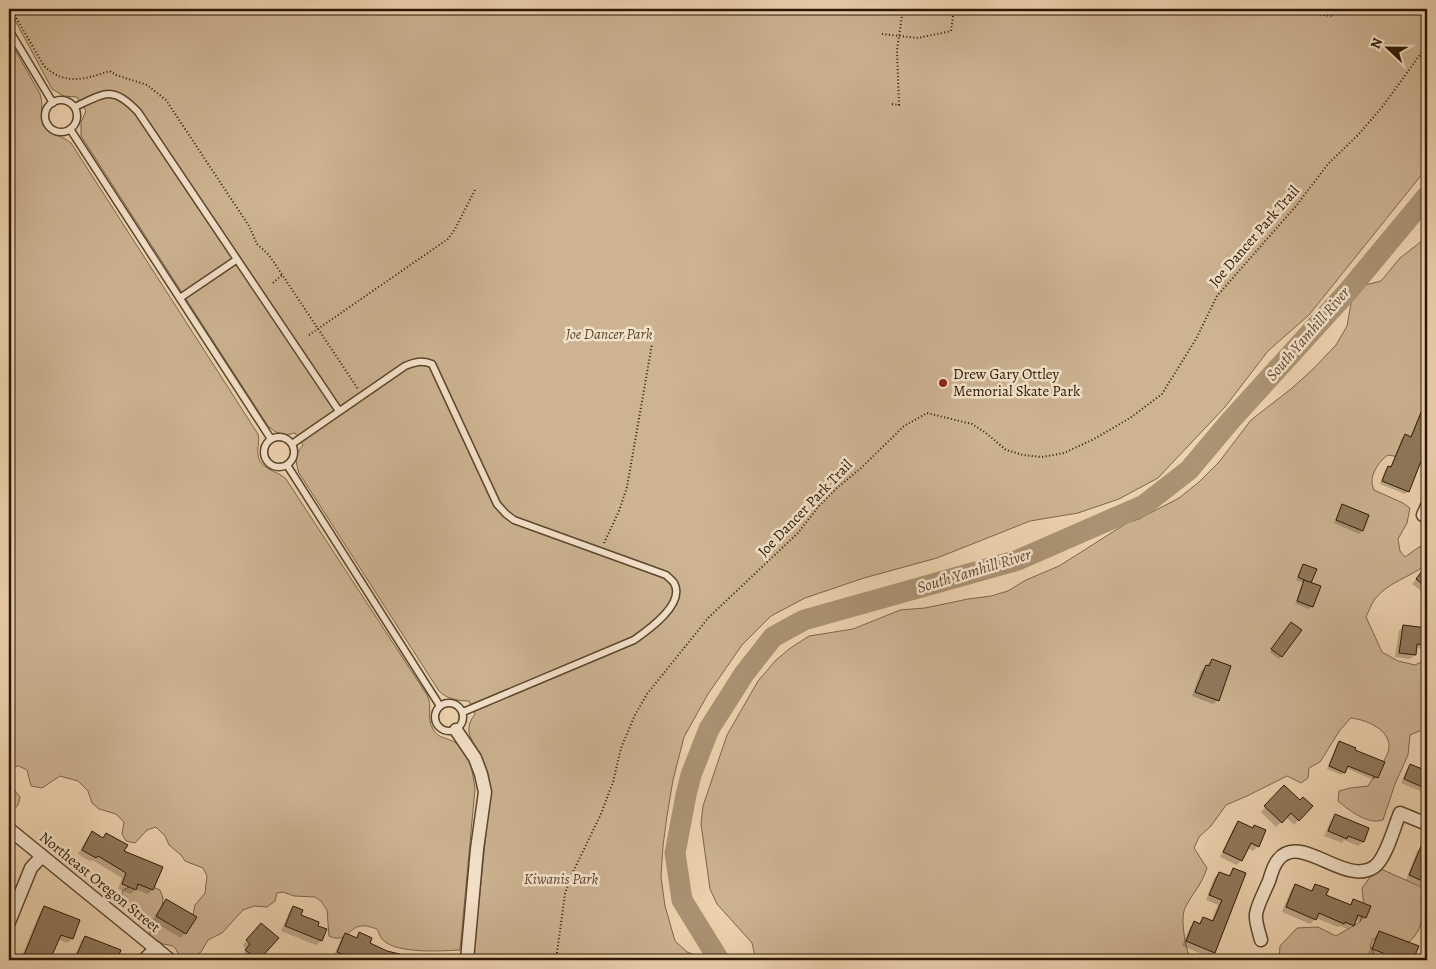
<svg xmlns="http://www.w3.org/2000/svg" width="1436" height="969" viewBox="0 0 1436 969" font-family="Alegreya,serif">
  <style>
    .green { fill: #cdb392; stroke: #7c654a }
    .shadow { fill: #0003 }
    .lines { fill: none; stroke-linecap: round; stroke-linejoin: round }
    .river { stroke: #ab9374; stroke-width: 21 }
    .building { fill: #90795c; stroke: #2a1702 }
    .service-casing { stroke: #5b462d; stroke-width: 9 }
    .minor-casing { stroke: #5b462d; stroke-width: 15 }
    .path { stroke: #2a1702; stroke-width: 2; stroke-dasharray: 1 2.5; stroke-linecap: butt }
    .service { stroke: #f4e2cb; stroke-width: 6 }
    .minor { stroke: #f4e2cb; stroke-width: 12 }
    .poi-dot { fill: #8f2418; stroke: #f4e2cb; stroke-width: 2 }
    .labels { text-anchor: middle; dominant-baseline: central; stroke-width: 5; stroke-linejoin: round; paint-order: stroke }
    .street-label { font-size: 15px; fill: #2a1702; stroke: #f4e2cb }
    .park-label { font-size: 15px; font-style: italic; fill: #5b462d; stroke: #f4e2cb }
    .poi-label { font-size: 15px; fill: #2a1702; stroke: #f4e2cb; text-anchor: start }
    .water-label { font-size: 16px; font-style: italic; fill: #5e4930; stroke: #f4e2cb }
  </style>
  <rect width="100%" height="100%" fill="#eed3af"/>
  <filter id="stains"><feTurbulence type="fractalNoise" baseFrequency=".004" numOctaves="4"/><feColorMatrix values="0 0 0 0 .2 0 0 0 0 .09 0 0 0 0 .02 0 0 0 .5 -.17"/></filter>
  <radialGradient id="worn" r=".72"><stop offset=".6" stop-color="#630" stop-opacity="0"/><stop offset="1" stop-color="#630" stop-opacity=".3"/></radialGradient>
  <g class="green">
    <path d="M9,9H1427V168L1309,315L1268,351L1225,407L1158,478L1119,499L1078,513L1030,521L937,558L864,578L805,598L771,616L742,645L708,694L684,737L673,780L667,816L663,846L661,877L665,906L675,941L687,952L695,955L696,960H473L490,794C490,782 488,771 483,760C476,742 460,734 475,714L469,701C458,701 447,699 439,691L299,473C295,462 295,454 303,445L295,433C285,436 276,434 268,426L81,136V122L86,111L77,97L64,96L52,89Z"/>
    <path d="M9,39L40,94C43,102 41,109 42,118C43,133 62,135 71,143L258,434C260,441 257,447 258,454C259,470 277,470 286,479L427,695C433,706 426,718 433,729C438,739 447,737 456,743C470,752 473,774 475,789L460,950C441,951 397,954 383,940C380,938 379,932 377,929C373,928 366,925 361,926C347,928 347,944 329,936L327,910L321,901L315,897L294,896L283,892L277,893L275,901L267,907L254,906L243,910L222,933L208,940L201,952L191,958L179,955C174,945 174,946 163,944C159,943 154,940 151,938L148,925L143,914L138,908H125L121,899L123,890C138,882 144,883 160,890L163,898L162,912L192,920L195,905L205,893L207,876L203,868L185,861L181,855L169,845L165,836L156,827L147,830L135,843L126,841L122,834L124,822L116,814L99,809L92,803L88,791L78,781L60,776L42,788L31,786L27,770L19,766L12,767L10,774V785L20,797C19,805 16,809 9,813Z"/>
    <path d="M1427,237V418L1421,421L1405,458L1388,455C1381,459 1371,473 1372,482C1372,485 1373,487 1374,490L1403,503L1410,508L1407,523L1398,539L1400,551L1405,557L1419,547L1427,544V564C1411,577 1388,582 1375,599C1371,604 1369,611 1366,617L1382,652L1398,661L1415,665L1427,659V728L1410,735L1408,755L1395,784L1383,820C1368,825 1350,811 1338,801L1339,791L1350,788L1368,786C1374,776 1382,766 1387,755C1397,733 1369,720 1351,718L1340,730L1320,762L1309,768L1308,778L1301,783L1287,776L1247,796L1226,805L1211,826L1199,837L1194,848L1207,868C1201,886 1194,891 1186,906C1179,918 1186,947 1190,960H756L752,943L717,904L710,889L701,824L703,806L727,735L758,681L775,661L789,649L809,636L853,629L900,610L925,608L968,599L991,596L1008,591L1026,580L1059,566L1127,523L1139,519L1179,498L1199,482L1219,462L1251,420L1291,389L1312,370L1336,345L1347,326L1352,298L1355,291L1361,286L1381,281L1400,258Z"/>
    <path d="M1381,869L1426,889C1424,912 1424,934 1403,946L1387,937L1373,939L1370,946L1377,958L1381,960H1279L1280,946L1297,928L1318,927L1336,936L1360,922L1364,907L1362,888L1373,873Z"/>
  </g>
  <g class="shadow">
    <path d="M1427,396V443L1408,491L1405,494L1380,484L1385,470L1388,467L1390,468L1402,438L1405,436L1410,438Z"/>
    <path d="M1343,506L1368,516L1362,531L1359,534L1334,523L1340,509Z"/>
    <path d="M1427,557V589L1424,593L1412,584L1427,565L1423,562Z"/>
    <path d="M1303,565L1309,583L1319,587L1312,607L1309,609L1295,604L1303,583L1296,580Z"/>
    <path d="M1289,626L1281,656L1279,659L1270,652Z"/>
    <path d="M1403,626L1427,629V646L1424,649L1416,648L1415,655L1410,659L1395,657L1399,631Z"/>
    <path d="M1212,660L1218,700L1213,704L1192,696L1201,671Z"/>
    <path d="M1340,743L1353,751L1377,777L1374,780L1346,768L1342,775L1327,769L1337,745Z"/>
    <path d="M1411,765L1427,772V794L1401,783L1407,769Z"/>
    <path d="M1284,787L1300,802L1311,806L1294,825L1286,817L1276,827L1261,812Z"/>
    <path d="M1335,816L1368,829L1363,842L1358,846L1344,840L1342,843L1324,836L1331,820Z"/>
    <path d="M1238,823L1258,846L1253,851L1247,848L1241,860L1237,865L1220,857L1234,827Z"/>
    <path d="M92,833L102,839L107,834L152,890L148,894L135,889L131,894L118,889L122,878L92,860L91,862L78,854L88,837Z"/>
    <path d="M1422,847L1427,849V888L1406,880L1417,851Z"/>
    <path d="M1233,869L1214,953L1210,957L1182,946L1190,927L1194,923L1198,924L1203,918L1211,922L1218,905L1206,900L1214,878L1219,873L1228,877Z"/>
    <path d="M1316,885L1325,896L1349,905L1354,900L1365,917L1360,922L1355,920L1348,929L1340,926L1338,927L1316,918L1310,924L1282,912L1291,890L1295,886L1310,892Z"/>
    <path d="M166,900L185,933L181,938L152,921Z"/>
    <path d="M293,907L300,915L316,926L325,930L321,941L316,945L281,931L289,912Z"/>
    <path d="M44,908L79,921L72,939L67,943L58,939L49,960H20L40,912Z"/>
    <path d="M257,929L261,957L259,960H241L246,949L243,945Z"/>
    <path d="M1379,932L1412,959L1378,960L1379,958L1368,953L1375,937Z"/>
    <path d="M360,934L368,944L386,952L420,960H341L333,957L341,939L345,935L355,939Z"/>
    <path d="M85,937L119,951L115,960H78L74,959L81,941Z"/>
    <path d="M1320,953L1325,960H1307Z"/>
  </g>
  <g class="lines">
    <path class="river" d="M719,960L682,900L675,853L686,795L691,775L709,729L744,674L773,637L804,620L1018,560L1144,505L1189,470L1231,420L1349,290L1427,196"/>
  </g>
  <g class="building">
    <path d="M1427,398V446L1409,492L1382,481L1388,466L1391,467L1405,434L1411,437Z"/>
    <path d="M1342,504L1369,515L1363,531L1336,520Z"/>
    <path d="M1303,564L1317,569L1311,583L1298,577Z"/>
    <path d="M1427,564V588L1416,579Z"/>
    <path d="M1304,580L1321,586L1313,607L1297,601Z"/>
    <path d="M1291,622L1302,630L1282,657L1271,649Z"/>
    <path d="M1403,625L1427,628V645L1417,644L1416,655L1399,653Z"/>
    <path d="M1212,659L1231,666L1219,701L1195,692L1206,665L1209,666Z"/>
    <path d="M1339,741L1356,748L1355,750L1385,762L1378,778L1348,766L1345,773L1329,766Z"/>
    <path d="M1410,764L1427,771V789L1404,779Z"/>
    <path d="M1284,785L1300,800L1303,797L1313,806L1299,821L1291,813L1282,823L1264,806Z"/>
    <path d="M1335,814L1369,828L1364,842L1348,836L1347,839L1328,831Z"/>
    <path d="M1238,821L1253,828L1254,825L1266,830L1259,847L1251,843L1242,861L1223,852Z"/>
    <path d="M92,831L103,838L106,833L128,845L124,851L163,867L153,890L138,884L136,890L122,884L126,873L98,856L96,858L82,850Z"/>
    <path d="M1427,832V883L1409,875Z"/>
    <path d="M1233,868L1246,873L1215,953L1186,941L1194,921L1200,924L1203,917L1213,921L1222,900L1209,895L1219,872L1230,876Z"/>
    <path d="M1295,884L1312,891L1315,884L1329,889L1326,895L1351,905L1353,899L1371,906L1366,918L1358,915L1354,926L1345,922L1344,924L1319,913L1316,920L1286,907Z"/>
    <path d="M166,899L197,917L186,934L156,916Z"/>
    <path d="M44,906L80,920L73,939L61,935L50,960H22Z"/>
    <path d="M293,906L303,910L301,915L319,922L318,926L327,929L322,941L285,926Z"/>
    <path d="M261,923L279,938L259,960H258L245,950L250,944L246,940Z"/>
    <path d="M1379,931L1419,946L1413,960L1398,954L1395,960H1389L1381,957L1383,953L1372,949Z"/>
    <path d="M359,932L372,938L370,943L387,951L412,957L411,960H356L337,952L345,933L357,938Z"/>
    <path d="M85,936L121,950L117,960H92L77,954Z"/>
  </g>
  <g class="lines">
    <g class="service-casing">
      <g id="service">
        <path d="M9,30L53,103"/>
        <circle cx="61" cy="116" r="16"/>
        <path d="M75,107C105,93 113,85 138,112L339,411"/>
        <path d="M70,129L271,439"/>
        <path d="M180,298L236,260"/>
        <circle cx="279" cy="452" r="15"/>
        <path d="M292,444L405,366C415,362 421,360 432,364L497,504L506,514L514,520L666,575C668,577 672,580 674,583C686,604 647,631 634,640L463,712"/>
        <path d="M287,465L440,706"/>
        <circle cx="449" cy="717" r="14"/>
      </g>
    </g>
    <g class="minor-casing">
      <g id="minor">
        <path d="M1427,506L1423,515L1427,517"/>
        <path d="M456,730L475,758L481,774L485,792L477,849L467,960"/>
        <path d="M9,829L170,960"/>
        <path d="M9,922L31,868L42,856"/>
        <path d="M1261,940C1259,932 1255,921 1256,914C1258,903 1265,891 1269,881C1271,875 1273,866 1278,860C1300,831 1345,887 1374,867C1386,859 1394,827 1400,813L1427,824"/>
        <path d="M144,960L156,948"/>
      </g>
    </g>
    <g class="path">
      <path d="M11,9L44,66C65,86 85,79 110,71L116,75L147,85L166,100L249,226L257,244L269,255L358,389"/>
      <path d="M1103,9H1123"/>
      <path d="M1275,9L1333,16"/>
      <path d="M953,13L959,9"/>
      <path d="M882,34L918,38L951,31L954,9"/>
      <path d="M892,104L899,105L897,50L903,9"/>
      <path d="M273,283L282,275"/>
      <path d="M309,335L448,239L455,229L475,190"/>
      <path d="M604,543L619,511L627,487L652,344"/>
      <path d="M556,960L565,894L570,878L601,814L613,782L621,748L635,715L647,694L709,617L797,534L819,506L838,487L860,469L904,426L927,413L972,424L986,433L1006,450L1023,455L1042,457L1064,453L1092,440L1130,418L1162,394L1196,339L1217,296L1296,206L1328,164L1359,134L1383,106L1427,45"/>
    </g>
    <use href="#service" class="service"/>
    <use href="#minor" class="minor"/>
  </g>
  <circle class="poi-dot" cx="943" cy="383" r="5"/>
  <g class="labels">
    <g class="street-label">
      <text transform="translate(1254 236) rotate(-49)">Joe Dancer Park Trail</text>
      <text transform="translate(805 508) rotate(-46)">Joe Dancer Park Trail</text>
      <text transform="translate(100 882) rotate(39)">Northeast Oregon Street</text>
    </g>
    <g class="park-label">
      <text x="609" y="334">Joe Dancer Park</text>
      <text x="561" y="879">Kiwanis Park</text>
    </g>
    <g class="poi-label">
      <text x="953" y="374">Drew Gary Ottley<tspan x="953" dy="17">Memorial Skate Park</tspan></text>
    </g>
    <g class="water-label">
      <text transform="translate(1308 334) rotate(-49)">South Yamhill River</text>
      <text transform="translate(974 571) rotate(-17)">South Yamhill River</text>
    </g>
  </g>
  <rect width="1436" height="969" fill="none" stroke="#eed3af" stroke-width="30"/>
  <rect x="10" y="10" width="1416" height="949" fill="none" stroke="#2a1702" stroke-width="2.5"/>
  <rect x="15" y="15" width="1406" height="939" fill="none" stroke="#2a1702"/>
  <g transform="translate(1388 48) rotate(292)" stroke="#f4e2cb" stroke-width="4" paint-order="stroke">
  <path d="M0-4L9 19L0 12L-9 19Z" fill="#2a1702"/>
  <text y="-8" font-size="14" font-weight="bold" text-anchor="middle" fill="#2a1702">N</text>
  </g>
  <rect width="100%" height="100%" filter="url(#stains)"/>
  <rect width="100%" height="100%" fill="url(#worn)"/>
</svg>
